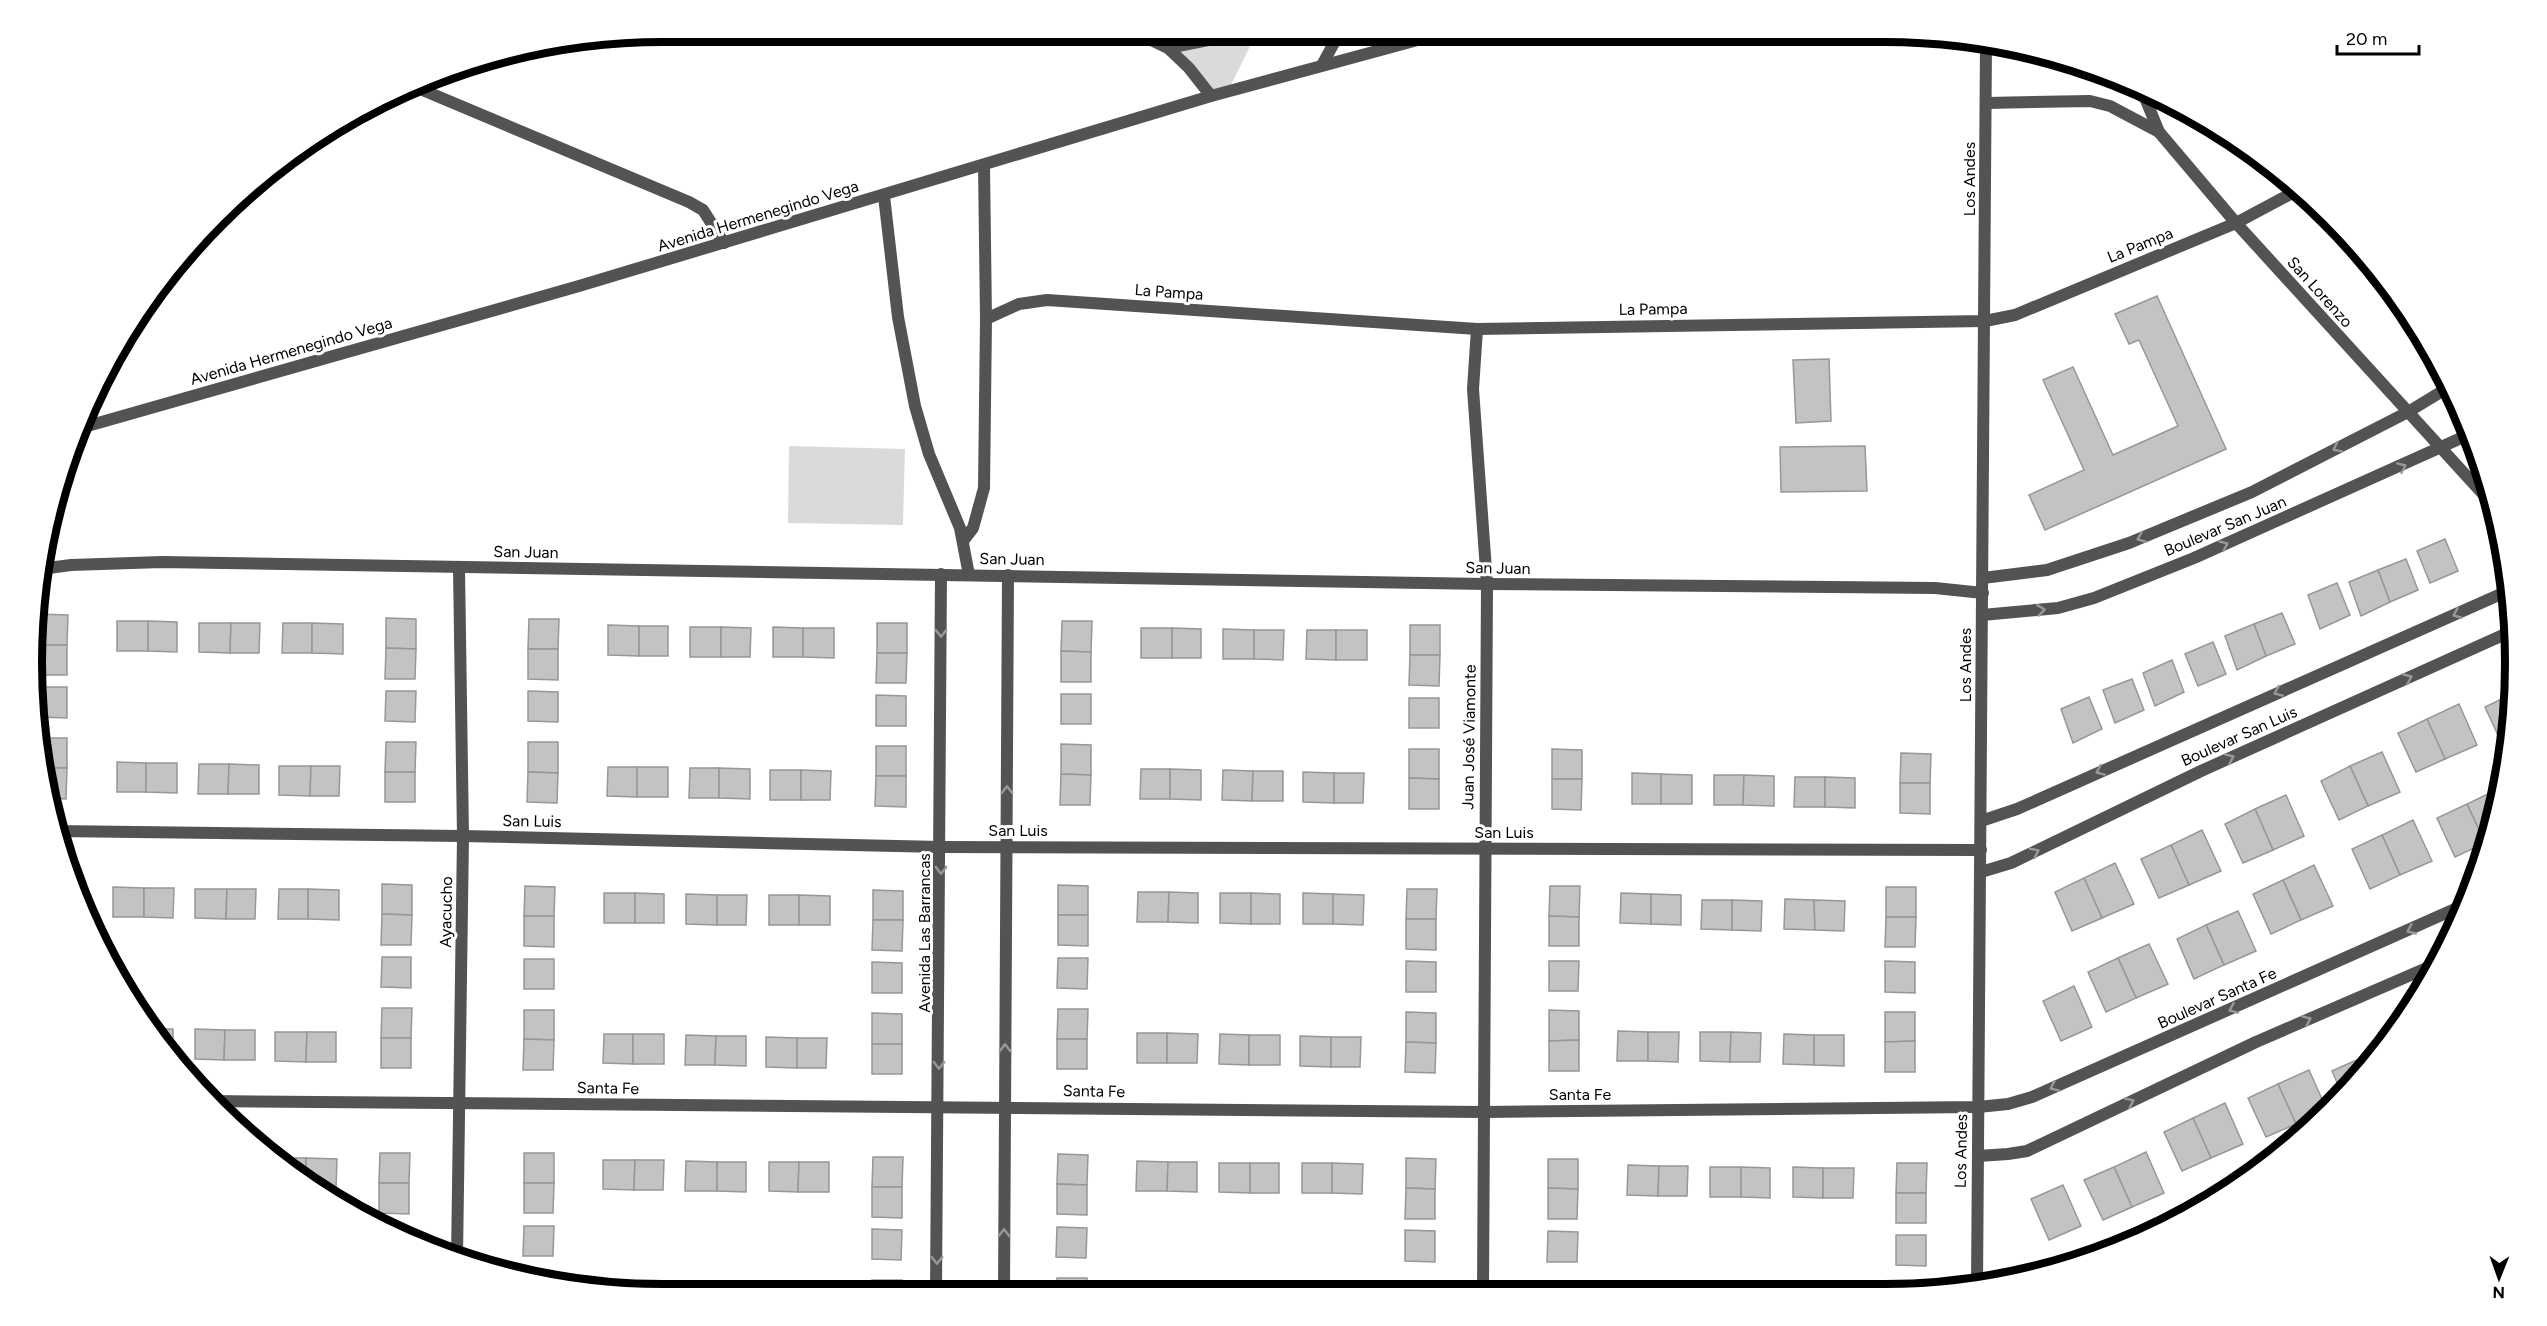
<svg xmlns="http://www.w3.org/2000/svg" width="2547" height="1326" viewBox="0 0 2547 1326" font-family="Figtree,sans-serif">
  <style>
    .pitch { fill: #dadada }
    .building { fill: #c3c3c3; stroke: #979797; stroke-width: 1.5 }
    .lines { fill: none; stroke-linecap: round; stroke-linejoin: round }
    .minor { stroke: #535353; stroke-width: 12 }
    .tertiary { stroke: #535353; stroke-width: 12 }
    .oneway { stroke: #989898 }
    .labels { text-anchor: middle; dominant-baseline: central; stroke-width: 6; stroke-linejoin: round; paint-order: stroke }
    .street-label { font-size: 16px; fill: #000; stroke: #fff }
    .rim { fill: none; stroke: #000; stroke-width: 8 }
  </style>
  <rect width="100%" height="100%" fill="#fff"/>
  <g class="pitch">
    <path d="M1135,32H1257L1228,91L1211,96L1189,68Z"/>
    <path d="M789,446L905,449L903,525L788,523Z"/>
  </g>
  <g class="building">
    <path d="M2336,226L2359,247L2367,258L2359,264Z"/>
    <path d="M2157,296L2226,449L2045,530L2029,495L2084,470L2043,380L2073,367L2113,455L2178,426L2139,340L2129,344L2115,314Z"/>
    <path d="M1829,359L1831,421L1796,423L1793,360Z"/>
    <path d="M1865,446L1867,491L1781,492L1780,447Z"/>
    <path d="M2445,539L2458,571L2430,583L2417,551Z"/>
    <path d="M2406,559L2418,590L2390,602L2378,570Z"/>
    <path d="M2378,570L2390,602L2361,616L2349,582Z"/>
    <path d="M2337,583L2350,615L2320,629L2308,595Z"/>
    <path d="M2282,613L2295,644L2266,656L2254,624Z"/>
    <path d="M38,614L68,615L67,645H38Z"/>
    <path d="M386,618L416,619V649L386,648Z"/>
    <path d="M529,619H559L558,649H528Z"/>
    <rect x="117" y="621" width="31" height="30"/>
    <path d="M148,621L177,622V652L148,651Z"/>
    <path d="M1062,621H1092L1091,652L1061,651Z"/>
    <path d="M199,623H231L230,653L199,652Z"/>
    <path d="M231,623H260L259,653H230Z"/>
    <path d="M283,623H312V653H282Z"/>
    <path d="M312,623L343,624V654L312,653Z"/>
    <rect x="877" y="623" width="30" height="30"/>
    <path d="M2254,624L2266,656L2237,670L2225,636Z"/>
    <path d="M608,625L639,626V656L608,655Z"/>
    <rect x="1410" y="625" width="30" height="30"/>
    <rect x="639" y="626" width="29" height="30"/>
    <rect x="690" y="627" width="31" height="30"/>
    <path d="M721,627L751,628L750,657H721Z"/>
    <path d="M773,627L803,628V657H773Z"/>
    <path d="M803,628H834V658L803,657Z"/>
    <rect x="1141" y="628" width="31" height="30"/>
    <path d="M1172,628L1201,629V658H1172Z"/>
    <path d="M1223,629L1254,630V659H1223Z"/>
    <path d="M1254,630H1284L1283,660L1254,659Z"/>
    <path d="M1307,630H1336V660L1306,659Z"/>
    <rect x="1336" y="630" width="31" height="30"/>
    <path d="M2213,642L2226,674L2198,686L2185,654Z"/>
    <path d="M38,645H67V675H37Z"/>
    <path d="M386,648L416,649L415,679H385Z"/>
    <path d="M528,649H558V680L528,679Z"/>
    <path d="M1061,651L1091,652V682H1061Z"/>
    <path d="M877,653H907L906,683H876Z"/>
    <path d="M1410,655H1440L1439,686L1409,685Z"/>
    <path d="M2172,660L2184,692L2155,706L2143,673Z"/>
    <path d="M2132,679L2144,710L2115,723L2103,690Z"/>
    <path d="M37,687H67V718L37,717Z"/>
    <path d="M386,691H416L415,722L385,721Z"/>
    <path d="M528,691L558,692V722L528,721Z"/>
    <path d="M2514,693V705L2508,744L2503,746L2485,707Z"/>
    <rect x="1061" y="694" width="30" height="30"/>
    <path d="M876,695L906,696V726H876Z"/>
    <path d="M2089,697L2102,729L2073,743L2061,709Z"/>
    <rect x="1409" y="698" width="30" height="30"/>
    <path d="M2459,704L2477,745L2445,759L2427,719Z"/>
    <path d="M2427,719L2445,759L2416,772L2398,733Z"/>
    <path d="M38,738H67V768H43Z"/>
    <path d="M386,742H416L415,772H385Z"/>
    <path d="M528,742H558V773L528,772Z"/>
    <path d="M1061,744L1091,745V775L1061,774Z"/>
    <rect x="876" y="746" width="30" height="30"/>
    <path d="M1409,749H1439V779L1409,778Z"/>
    <path d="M1552,749L1582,750V779H1552Z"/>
    <path d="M2382,752L2400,792L2368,806L2350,766Z"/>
    <path d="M1901,753L1931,754L1930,783H1900Z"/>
    <path d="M117,762L146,763V792H117Z"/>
    <path d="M146,763H177V793L146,792Z"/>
    <path d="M199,764H229L228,794H198Z"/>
    <path d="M229,764L259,765V794H228Z"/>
    <path d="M279,766H311L310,796L279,795Z"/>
    <path d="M311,766H340L339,796H310Z"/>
    <path d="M2350,766L2368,806L2339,820L2321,781Z"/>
    <path d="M608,767H637V797L607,796Z"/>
    <rect x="637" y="767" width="31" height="30"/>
    <path d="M43,768H67L66,799L48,798Z"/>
    <path d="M690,768H719V798H689Z"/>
    <path d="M719,768L750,769V799L719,798Z"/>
    <path d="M1141,769H1170V799H1140Z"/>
    <path d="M1170,769L1201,770V800L1170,799Z"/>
    <rect x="770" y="770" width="31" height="30"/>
    <path d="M801,770L831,771L830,800H801Z"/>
    <path d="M1223,770L1253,771L1252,801L1222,800Z"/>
    <path d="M1253,771H1283V801H1252Z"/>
    <rect x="385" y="772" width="30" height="30"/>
    <path d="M528,772L558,773L557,803L527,802Z"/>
    <path d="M1303,772L1334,773V803L1303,802Z"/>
    <path d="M1334,773H1364L1363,803H1334Z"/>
    <path d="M1632,773L1661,774V804H1632Z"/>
    <path d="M1061,774L1091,775L1090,805H1060Z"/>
    <path d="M1661,774L1692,775V804H1661Z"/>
    <path d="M1714,775H1744L1743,805H1714Z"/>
    <path d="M1744,775L1774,776V806L1743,805Z"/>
    <path d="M876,776H906V807L875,806Z"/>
    <path d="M1795,777H1825V807H1794Z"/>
    <path d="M1825,777L1855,778V808L1825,807Z"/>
    <path d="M1409,778L1439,779V809H1409Z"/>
    <path d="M1552,779H1582L1581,810L1552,809Z"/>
    <path d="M1900,783H1930V814L1900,813Z"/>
    <path d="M2498,789L2494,827L2488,842L2485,843L2467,804Z"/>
    <path d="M2286,795L2304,836L2273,850L2255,809Z"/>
    <path d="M2467,804L2485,843L2455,857L2437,818Z"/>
    <path d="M2255,809L2273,850L2243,863L2225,824Z"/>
    <path d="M2413,820L2432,861L2400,875L2382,835Z"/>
    <path d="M2202,830L2221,871L2189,885L2171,845Z"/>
    <path d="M2382,835L2400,875L2370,889L2352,849Z"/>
    <path d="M2171,845L2189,885L2159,898L2141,859Z"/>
    <path d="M2115,863L2134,904L2102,918L2084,878Z"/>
    <path d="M2314,865L2333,906L2301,920L2283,880Z"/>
    <path d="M2084,878L2102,918L2072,931L2055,892Z"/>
    <path d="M2283,880L2301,920L2271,934L2253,894Z"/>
    <path d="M382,884L412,885V915L382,914Z"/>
    <path d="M1058,885L1088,886V915H1058Z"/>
    <path d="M525,886L555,887L554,916H524Z"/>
    <path d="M1550,886H1580L1579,917L1549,916Z"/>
    <path d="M113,887L144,888V917H113Z"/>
    <rect x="1886" y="887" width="30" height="30"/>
    <path d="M144,888H174L173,918L144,917Z"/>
    <path d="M195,889H227L226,919L195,918Z"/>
    <path d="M227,889H256L255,919H226Z"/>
    <path d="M279,889H308V919H278Z"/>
    <path d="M308,889L339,890V920L308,919Z"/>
    <path d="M1407,889H1437L1436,919H1406Z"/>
    <path d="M873,890L903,891V920H873Z"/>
    <path d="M1138,892H1169L1168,922H1137Z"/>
    <path d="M1169,892L1198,893V923L1168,922Z"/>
    <rect x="604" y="893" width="31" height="30"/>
    <path d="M635,893L664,894V923H635Z"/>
    <path d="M1220,893H1251V924L1220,923Z"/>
    <path d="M1251,893L1280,894V924H1251Z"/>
    <path d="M1303,893L1333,894V924H1303Z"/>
    <path d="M1621,893L1651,894V924L1620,923Z"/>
    <path d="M686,894L717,895V925L686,924Z"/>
    <path d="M1333,894L1364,895L1363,925L1333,924Z"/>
    <path d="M1651,894L1681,895V925L1651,924Z"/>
    <path d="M717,895H747L746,925H717Z"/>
    <rect x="769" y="895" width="30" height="30"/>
    <path d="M799,895L830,896V925H799Z"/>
    <path d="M1785,899L1814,900L1815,930L1784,929Z"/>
    <path d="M1702,900H1732V930L1701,929Z"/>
    <path d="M1732,900L1762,901L1761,931L1732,930Z"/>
    <path d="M1814,900L1845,901L1844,931L1815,930Z"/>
    <path d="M2238,911L2256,951L2224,965L2206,925Z"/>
    <path d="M382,914L412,915L411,945H381Z"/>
    <path d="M1058,915H1088V946L1058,945Z"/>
    <path d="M524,916H554V947L524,946Z"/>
    <path d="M1549,916L1579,917V946H1549Z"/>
    <path d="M1886,917H1916L1915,947H1885Z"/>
    <path d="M1406,919H1436V950L1406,949Z"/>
    <path d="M873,920H903L902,951L872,950Z"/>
    <path d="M2206,925L2224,965L2194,979L2177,939Z"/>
    <path d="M2149,944L2168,984L2136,998L2118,958Z"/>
    <path d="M382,957H411V988L381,987Z"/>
    <path d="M1058,958H1088L1087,989L1057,988Z"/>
    <path d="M2118,958L2136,998L2106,1012L2088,972Z"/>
    <rect x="524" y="959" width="30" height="30"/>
    <path d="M1406,961L1436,962V992H1406Z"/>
    <path d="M1549,961H1579L1578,991H1549Z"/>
    <path d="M1885,961L1915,962V993L1885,992Z"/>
    <path d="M872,962L902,963V993H872Z"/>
    <path d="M2074,986L2092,1027L2061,1041L2043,1001Z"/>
    <path d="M382,1008H412L411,1038H381Z"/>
    <path d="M1058,1009H1088L1087,1039H1057Z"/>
    <path d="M524,1010H554V1040L524,1039Z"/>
    <path d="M1549,1010L1579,1011V1040L1549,1041Z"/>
    <path d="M1406,1012L1436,1013V1043L1406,1042Z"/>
    <path d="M1885,1012H1915V1041L1885,1042Z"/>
    <path d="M872,1013L902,1014V1044H872Z"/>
    <path d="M150,1029H173V1057Z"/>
    <path d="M195,1029L225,1030L224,1060L195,1059Z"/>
    <path d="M225,1030H255V1060H224Z"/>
    <path d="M1618,1031L1648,1032V1061H1617Z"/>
    <path d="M275,1032H307L306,1062L275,1061Z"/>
    <path d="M307,1032H336V1062H306Z"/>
    <path d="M1648,1032H1679L1678,1062L1648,1061Z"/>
    <path d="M1700,1032H1731L1730,1062L1700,1061Z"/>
    <path d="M1731,1032L1761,1033L1760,1062H1730Z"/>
    <rect x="1137" y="1033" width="30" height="30"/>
    <path d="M1167,1033L1198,1034L1197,1063H1167Z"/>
    <path d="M604,1034H633V1064L603,1063Z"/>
    <rect x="633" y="1034" width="31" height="30"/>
    <path d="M1220,1034L1249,1035V1065L1219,1064Z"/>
    <path d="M1784,1034L1814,1035V1065L1783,1064Z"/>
    <path d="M686,1035L716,1036L715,1065H685Z"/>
    <rect x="1249" y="1035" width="31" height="30"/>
    <path d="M1814,1035H1844V1066L1814,1065Z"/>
    <path d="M716,1036H746V1066L715,1065Z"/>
    <path d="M1300,1036L1331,1037V1067L1300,1066Z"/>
    <path d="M766,1037L797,1038V1068L766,1067Z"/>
    <path d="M1331,1037H1361L1360,1067H1331Z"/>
    <rect x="381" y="1038" width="30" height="30"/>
    <path d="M797,1038H827L826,1068H797Z"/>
    <path d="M524,1039L554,1040L553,1070H523Z"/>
    <rect x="1057" y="1039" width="30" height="30"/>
    <path d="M1579,1040V1071H1549V1041Z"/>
    <path d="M1915,1041V1072H1885V1042Z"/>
    <path d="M1406,1042L1436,1043L1435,1073L1405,1072Z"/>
    <rect x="872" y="1044" width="30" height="30"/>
    <path d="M2379,1050L2366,1068L2361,1058Z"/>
    <path d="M2361,1058L2366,1068L2359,1080L2342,1094L2332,1071Z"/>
    <path d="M2309,1070L2326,1108L2320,1113L2296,1124L2278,1084Z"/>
    <path d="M2278,1084L2296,1124L2266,1137L2248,1098Z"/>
    <path d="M2225,1103L2243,1144L2211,1158L2193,1118Z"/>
    <path d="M2193,1118L2211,1158L2182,1171L2164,1132Z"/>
    <path d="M2146,1152L2164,1193L2132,1207L2114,1167Z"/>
    <path d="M380,1153H410L409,1183H379Z"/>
    <rect x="524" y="1153" width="30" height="30"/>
    <path d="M1058,1154L1088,1155L1087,1185L1057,1184Z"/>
    <path d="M873,1157H903L902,1187H872Z"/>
    <path d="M276,1158H306V1181L279,1164Z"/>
    <path d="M306,1158L337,1159L336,1189L318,1188L306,1181Z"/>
    <path d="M1406,1158L1436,1159L1435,1189L1406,1188Z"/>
    <path d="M1548,1159H1578V1189L1548,1188Z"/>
    <path d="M603,1160H635L634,1190L603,1189Z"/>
    <path d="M635,1160H664L663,1190H634Z"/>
    <path d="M686,1161L717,1162V1191H685Z"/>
    <path d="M1137,1161L1168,1162L1167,1191H1136Z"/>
    <path d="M717,1162H746V1192L717,1191Z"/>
    <path d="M769,1162H799L798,1192L769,1191Z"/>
    <path d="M799,1162H829V1192H798Z"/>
    <path d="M1168,1162H1197V1192L1167,1191Z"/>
    <path d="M1219,1163H1250V1193L1219,1192Z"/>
    <rect x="1250" y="1163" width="29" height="30"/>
    <rect x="1302" y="1163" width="30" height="30"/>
    <path d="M1332,1163L1363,1164L1362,1194L1332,1193Z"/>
    <path d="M1897,1163H1927L1926,1193H1896Z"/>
    <path d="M1628,1165L1659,1166L1658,1196L1627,1195Z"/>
    <path d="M1659,1166H1688L1687,1196H1658Z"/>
    <rect x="1710" y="1167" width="31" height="30"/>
    <path d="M1741,1167L1770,1168V1198L1741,1197Z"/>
    <path d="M1793,1167L1823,1168V1198L1793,1197Z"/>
    <path d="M2114,1167L2132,1207L2103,1220L2084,1180Z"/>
    <path d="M1823,1168H1854L1853,1198H1823Z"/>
    <path d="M379,1183H409V1214L379,1213Z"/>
    <path d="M524,1183H554L553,1213H524Z"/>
    <path d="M1057,1184L1087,1185V1215L1057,1214Z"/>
    <path d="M2063,1185L2081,1226L2049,1240L2031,1199Z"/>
    <path d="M872,1187H902V1218L872,1217Z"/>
    <path d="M1406,1188L1435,1189V1219H1405Z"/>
    <path d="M1548,1188L1578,1189L1577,1219H1548Z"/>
    <rect x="1896" y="1193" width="30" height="30"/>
    <path d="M379,1226H409V1239L383,1229Z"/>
    <path d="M524,1226H554L553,1256H523Z"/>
    <path d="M1057,1227L1087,1228L1086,1258L1056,1257Z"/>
    <path d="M872,1229L902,1230L901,1260L872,1259Z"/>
    <path d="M1405,1230L1435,1231V1262L1405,1261Z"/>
    <path d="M1548,1231L1578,1232L1577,1262H1547Z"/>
    <path d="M1896,1235H1926V1266L1896,1265Z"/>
    <path d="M524,1276L554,1277L553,1282L524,1277Z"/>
    <rect x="1057" y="1278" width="30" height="14"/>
    <rect x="872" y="1280" width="30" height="12"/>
    <path d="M1405,1281L1435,1282V1291H1405Z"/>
    <path d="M1548,1282L1578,1283V1290H1548Z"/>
    <rect x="1896" y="1286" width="30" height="3"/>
  </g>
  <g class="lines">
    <g class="minor">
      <path d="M1168,48L1208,40L1224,32"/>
      <path d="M1322,65L1340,32"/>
      <path d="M413,86L689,202L703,210L724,243"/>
      <path d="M2141,88L2159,132L2236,223L2493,505"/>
      <path d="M1986,103L2090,101L2110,106L2159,132"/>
      <path d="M884,196L898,317L915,406L929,454L960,528L969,575"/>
      <path d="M986,319L1019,304L1047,300L1477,329L1985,321L2015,315L2236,223L2298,190"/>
      <path d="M1477,329L1473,389L1487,584L1483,1291"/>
      <path d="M77,429L579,286L1211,96L1189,68L1168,48L1135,32"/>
      <path d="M963,541L973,528L984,488L986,319L984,165"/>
      <path d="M41,569L71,565L162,562L1487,584L1935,588L1983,593"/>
      <path d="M1983,578L2047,570L2129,543L2252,492L2408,412L2449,387"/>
      <path d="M1982,615L2058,608L2094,598L2194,558L2470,434"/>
      <path d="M1981,821L2017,809L2510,590"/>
      <path d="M55,831L463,836L941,847L1981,850"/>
      <path d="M1981,872L2011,863L2201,771L2512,631"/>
      <path d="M209,1101L1485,1112L1978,1107L2008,1104L2032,1097L2464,905"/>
      <path d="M1978,1156L2008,1154L2027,1151L2256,1042L2436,964"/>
      <path d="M457,1257L463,836L459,568"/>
      <path d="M1977,1286L1986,43"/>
      <path d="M936,1292L941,574"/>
      <path d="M1004,1292L1008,575"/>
    </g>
    <path class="tertiary" d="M1211,96L1447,32"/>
  </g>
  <defs><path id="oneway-chevron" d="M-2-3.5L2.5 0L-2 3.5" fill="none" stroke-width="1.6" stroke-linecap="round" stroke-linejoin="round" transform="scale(1.5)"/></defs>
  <g class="oneway">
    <use href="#oneway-chevron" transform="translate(2337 448) rotate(153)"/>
    <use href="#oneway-chevron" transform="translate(2402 467) rotate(-24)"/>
    <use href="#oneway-chevron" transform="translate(2141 538) rotate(158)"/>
    <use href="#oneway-chevron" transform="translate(2224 545) rotate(-24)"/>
    <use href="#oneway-chevron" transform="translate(2041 610) rotate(-7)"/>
    <use href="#oneway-chevron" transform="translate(2457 614) rotate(156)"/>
    <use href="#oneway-chevron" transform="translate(941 633) rotate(90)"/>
    <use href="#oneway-chevron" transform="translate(2408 678) rotate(-24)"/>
    <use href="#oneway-chevron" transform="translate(2278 692) rotate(156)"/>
    <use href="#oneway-chevron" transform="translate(2230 758) rotate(-24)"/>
    <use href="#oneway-chevron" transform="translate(2100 771) rotate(156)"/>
    <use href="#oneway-chevron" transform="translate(1007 790) rotate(-90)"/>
    <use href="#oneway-chevron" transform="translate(2035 852) rotate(-26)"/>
    <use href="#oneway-chevron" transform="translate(941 870) rotate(90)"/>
    <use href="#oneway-chevron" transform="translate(2411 930) rotate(155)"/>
    <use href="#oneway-chevron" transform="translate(2233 1009) rotate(156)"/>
    <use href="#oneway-chevron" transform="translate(2307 1020) rotate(-24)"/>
    <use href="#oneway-chevron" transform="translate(1005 1048) rotate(-90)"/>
    <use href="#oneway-chevron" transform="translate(939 1065) rotate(90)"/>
    <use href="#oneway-chevron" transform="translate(2054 1087) rotate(156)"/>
    <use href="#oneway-chevron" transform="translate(2130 1102) rotate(-25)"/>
    <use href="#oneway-chevron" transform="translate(1004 1233) rotate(-90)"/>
    <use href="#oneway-chevron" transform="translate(937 1260) rotate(91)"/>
  </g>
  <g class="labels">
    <g class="street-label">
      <text transform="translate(1969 179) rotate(-90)">Los Andes</text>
      <text transform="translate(758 216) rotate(-17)">Avenida Hermenegindo Vega</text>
      <text transform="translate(2140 245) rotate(-22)">La Pampa</text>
      <text transform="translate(1169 292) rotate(4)">La Pampa</text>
      <text transform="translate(2320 292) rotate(48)">San Lorenzo</text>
      <text transform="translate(1653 309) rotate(-1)">La Pampa</text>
      <text transform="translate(291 351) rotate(-16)">Avenida Hermenegindo Vega</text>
      <text transform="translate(2225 526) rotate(-23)">Boulevar San Juan</text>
      <text transform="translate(526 552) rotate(1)">San Juan</text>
      <text transform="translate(1012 559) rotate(1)">San Juan</text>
      <text transform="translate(1498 568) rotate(1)">San Juan</text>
      <text transform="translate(1965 665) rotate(-90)">Los Andes</text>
      <text transform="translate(2239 736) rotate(-24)">Boulevar San Luis</text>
      <text transform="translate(1469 737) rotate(-89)">Juan José Viamonte</text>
      <text transform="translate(532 821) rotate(1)">San Luis</text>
      <text x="1018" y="830">San Luis</text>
      <text x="1504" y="832">San Luis</text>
      <text transform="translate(446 912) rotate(-89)">Ayacucho</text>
      <text transform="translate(924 933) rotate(-90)">Avenida Las Barrancas</text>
      <text transform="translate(2217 998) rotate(-24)">Boulevar Santa Fe</text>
      <text transform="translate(608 1088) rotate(1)">Santa Fe</text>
      <text transform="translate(1094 1091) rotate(1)">Santa Fe</text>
      <text x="1580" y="1094">Santa Fe</text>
      <text transform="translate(1961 1151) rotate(-89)">Los Andes</text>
    </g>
  </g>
  <path d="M0 0H2547V1326H0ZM663 42H1884A621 621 0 0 1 2505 663V663A621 621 0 0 1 1884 1284H663A621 621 0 0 1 42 663V663A621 621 0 0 1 663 42Z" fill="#fff" fill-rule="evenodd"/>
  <path class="rim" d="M663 42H1884A621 621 0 0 1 2505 663V663A621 621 0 0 1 1884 1284H663A621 621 0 0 1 42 663V663A621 621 0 0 1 663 42Z"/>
  <g transform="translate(2499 1278) rotate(181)" stroke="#ffffff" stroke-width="4.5" paint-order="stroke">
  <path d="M0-4.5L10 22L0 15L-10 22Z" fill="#000000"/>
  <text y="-9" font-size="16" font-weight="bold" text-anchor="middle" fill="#000000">N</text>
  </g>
  <path d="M2337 45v9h82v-9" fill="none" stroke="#000000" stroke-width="3"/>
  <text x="2346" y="45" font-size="18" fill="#000000" stroke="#ffffff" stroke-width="4.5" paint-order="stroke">20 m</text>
</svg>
